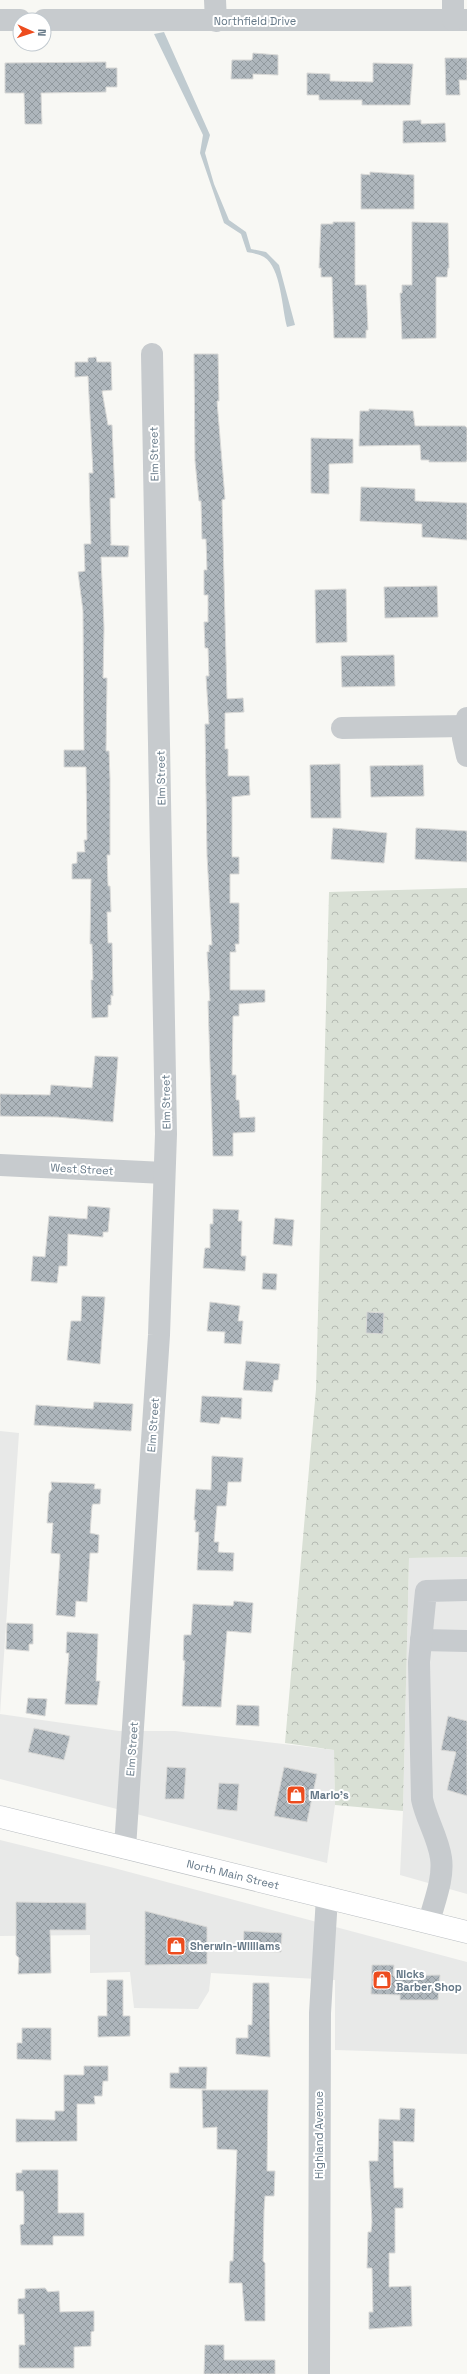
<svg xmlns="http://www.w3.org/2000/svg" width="467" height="2374" viewBox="0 0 467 2374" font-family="'Space Grotesk',sans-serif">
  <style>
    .built { fill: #e8e9e8 }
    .forest { fill: url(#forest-crowns) }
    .water { fill: #c0cbd0 }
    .building { fill: url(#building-cross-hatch); stroke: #d9d9d7 }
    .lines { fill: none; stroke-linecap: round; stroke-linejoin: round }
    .major-casing { stroke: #babec2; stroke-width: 23 }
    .minor { stroke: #c7cbce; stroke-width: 22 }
    .major { stroke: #fff; stroke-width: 22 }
    .labels { text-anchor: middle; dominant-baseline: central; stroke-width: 4; stroke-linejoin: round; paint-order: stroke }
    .street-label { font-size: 11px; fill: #657887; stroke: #fff }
    .poi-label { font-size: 11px; font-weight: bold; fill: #657887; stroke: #fff; text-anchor: start }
  </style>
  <defs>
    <pattern id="forest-crowns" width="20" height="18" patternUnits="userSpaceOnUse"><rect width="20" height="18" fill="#d9e0d5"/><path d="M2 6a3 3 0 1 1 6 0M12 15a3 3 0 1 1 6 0" fill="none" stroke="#b4bab2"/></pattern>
    <pattern id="building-cross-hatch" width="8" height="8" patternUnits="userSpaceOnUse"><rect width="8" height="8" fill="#aeb6bc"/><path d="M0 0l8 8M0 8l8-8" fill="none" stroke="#91999e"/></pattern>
  </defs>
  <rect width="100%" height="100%" fill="#f8f8f4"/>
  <g class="built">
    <path d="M0,1431L19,1433L0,1714L119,1731H175L334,1750L335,1805L327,1863L0,1779Z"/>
    <path d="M467,1557V1894L400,1875L403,1811L409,1558Z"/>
    <path d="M0,1840L114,1868L467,1962V2054L335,2050V1980L211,1973L209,1991L198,2009L134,2008L130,1972L90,1973V1935L0,1936Z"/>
  </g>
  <path class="forest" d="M467,888V1557L409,1558L403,1811L335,1805L334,1750L285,1743L316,1389L329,892Z"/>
  <path class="water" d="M164,32L210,135L205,153L214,184L229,220L246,232L251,249L266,252L279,265L295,325L287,327C282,309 281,267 264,257C259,254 252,253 247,252L241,234L224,223L200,153L203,135L154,34Z"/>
  <g class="building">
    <path d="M253,53L278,55V75L253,74V79H231L232,60H252Z"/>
    <path d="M445,58H467V80H459L460,95H446Z"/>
    <path d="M106,62V68H117V87H106V92L41,93L42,124H25L24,93H5V63Z"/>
    <path d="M373,63L413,64L410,105H362V100H319V95H307V73L330,74V81L373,82Z"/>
    <path d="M421,120V124L445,123L446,142L403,143V121Z"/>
    <path d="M370,172L414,175V209H361V174L370,175Z"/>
    <path d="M333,222H355V285H366L368,330H366V338H334L332,277H321V268H319L321,224H333Z"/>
    <path d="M412,222L448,223L449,268H448L447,277H436V338L402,339L400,293H402V285H412Z"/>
    <path d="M194,354H218L219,401H217L225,499L222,500L227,699L243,698L244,712L225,713V749H228V776H249L250,795L232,797V857H239V874H230V903H239V944H235L236,952H230V990H265V1002L239,1004V1016H233L232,1075H236V1100H239L240,1118L255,1117V1132L233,1133V1156H213L208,1001H210L207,952H209V945H212L207,855L205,724H209L206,676H209L208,648H205L204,622H208V595H204V570H207L206,539H202L201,501H199L195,461Z"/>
    <path d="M96,357L97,362H111L112,390L102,391L108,425H112L115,498H110L111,544L110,545L129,546L128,557H101L104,628L103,678H107L106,751H109L110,779V855H107L108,886H110L111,912H107L108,943H112L113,996L111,995V1005H108V1017L92,1018L91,980H93L92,944H90L91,879H72V864L77,863V852H85L84,840H87L86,767H64V750H84L83,611L78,572L85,571L84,544H91L89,473H93L88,376L75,377V362H88V358Z"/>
    <path d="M369,409L413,411L415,426H465L467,428V460L466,462H429V460H421L420,445L359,446L360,411H369Z"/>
    <path d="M311,438L353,439V463L329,464V494L311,493Z"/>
    <path d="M361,487L415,489V501L467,503V540L422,537V524L360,521Z"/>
    <path d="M437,586L438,617L385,618L384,587Z"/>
    <path d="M346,589L347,642L316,643L315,590Z"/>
    <path d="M394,655L395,686L342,687L341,656Z"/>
    <path d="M340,764L341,818H311L310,765Z"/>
    <path d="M423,765L424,796L371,797L370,766Z"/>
    <path d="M333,828L387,833L384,863L331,859Z"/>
    <path d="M416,828L467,831V862L415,859Z"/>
    <path d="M95,1056L118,1057L113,1122L57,1117L0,1116V1094L50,1095L51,1085L92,1088Z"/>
    <path d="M88,1206L110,1208L108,1232H103V1237L68,1234L67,1266H59L57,1283L31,1281L33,1256L45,1257L49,1216L87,1219Z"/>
    <path d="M213,1209L239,1210L238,1221H242L241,1256H246L245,1271L203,1268L205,1248H210V1224H213Z"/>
    <path d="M275,1218L294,1220L292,1246L273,1244Z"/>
    <path d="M263,1273L277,1274L276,1290L262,1289Z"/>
    <path d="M82,1296L105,1297L100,1364L67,1360L71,1321H81Z"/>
    <path d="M210,1302L240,1306L238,1321H243L241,1344L224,1343L225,1332L207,1331Z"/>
    <path d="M367,1312L384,1313L383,1334L366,1333Z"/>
    <path d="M246,1361L280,1364L278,1380H274L272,1392L243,1390Z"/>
    <path d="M202,1396L242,1398L241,1419L221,1417L219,1424L200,1422Z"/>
    <path d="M94,1402L133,1404L131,1431L34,1425L36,1405L93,1409Z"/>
    <path d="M212,1456L243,1458L241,1482H228L226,1506H217L214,1542H219L218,1552L234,1553L233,1571L197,1570L199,1532H195L196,1520H194L196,1489L211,1490Z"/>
    <path d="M51,1482L95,1484L94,1489H101L100,1504H93L92,1506L90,1533L99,1535L98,1553H90L87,1602L76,1601L75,1617L56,1615L60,1557V1554L51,1553L53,1523H47L49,1493L52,1489Z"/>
    <path d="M234,1601L253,1603L251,1633L227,1631L221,1707L182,1706L185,1661L183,1660L184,1635H191L193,1604L233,1606Z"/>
    <path d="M7,1623L33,1624V1644H29V1651L6,1649Z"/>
    <path d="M67,1632L98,1634L96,1681H100L97,1705L65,1704L69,1653H66Z"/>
    <path d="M28,1698L47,1699L45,1716L26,1713Z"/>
    <path d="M237,1705L259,1706V1726L236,1725Z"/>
    <path d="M448,1716L467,1721V1796L447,1790L456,1752L441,1750Z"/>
    <path d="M34,1728L70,1736L64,1760L28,1752Z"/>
    <path d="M167,1767L186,1768L184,1799H165Z"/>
    <path d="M284,1767L317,1774L307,1822L274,1816Z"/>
    <path d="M219,1783L239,1784L237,1811L217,1809Z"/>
    <path d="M16,1902L86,1903V1930H50L51,1973L18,1974L19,1958L16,1955Z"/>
    <path d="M145,1911L207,1927V1964L145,1965Z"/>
    <path d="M244,1931L282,1933L281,1952L243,1951Z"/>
    <path d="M372,1965H394L393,1976L440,1975L438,2000H400V1995L371,1994Z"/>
    <path d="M107,1980H123V2016H130V2036L98,2037V2016H107Z"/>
    <path d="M253,1983H269L270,2057L236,2054V2038H248V2025H252Z"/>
    <path d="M22,2028H51V2060L17,2059V2043H22Z"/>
    <path d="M84,2066H108V2081H103L102,2096H94L95,2104H77V2141L16,2142V2119L55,2120V2111H64V2075H84Z"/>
    <path d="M179,2067H207L206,2089L170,2088V2073H179Z"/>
    <path d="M202,2090H268L267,2171H275L274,2196H265L264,2210L263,2261L265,2263V2321H245L242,2283H229L230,2261H233L237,2150L217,2149V2127L203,2128Z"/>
    <path d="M400,2108L415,2109L414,2142L393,2141L394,2188H403V2208H395V2253H389V2287L411,2286L412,2326L369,2329V2312H373L372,2268H367L368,2232H371L372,2222L369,2161H378L379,2119L400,2120Z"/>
    <path d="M22,2170H58V2213H84V2236H53V2245H21L20,2225L24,2224V2195L23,2191H16V2173H22Z"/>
    <path d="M45,2288L48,2292L59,2291L60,2312L94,2311V2331L91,2332V2346L74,2347V2368H19V2345H25L24,2314H18V2299L25,2298V2289Z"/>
    <path d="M205,2345H224V2360H275V2374H204Z"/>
  </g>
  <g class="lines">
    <g class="major-casing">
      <g id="major">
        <path id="s1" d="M0,1817L467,1932"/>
      </g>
    </g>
    <g class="minor">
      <path d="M215,0L216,21"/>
      <path d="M0,20H20"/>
      <path d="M44,20H467"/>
      <path d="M453,20V0"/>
      <path d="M467,718L463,738L467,756"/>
      <path d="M342,728L465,726"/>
      <path d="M0,1165L164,1173"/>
      <path d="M421,1640L467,1641"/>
      <path d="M125,1848L159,1335L166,1134L152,354"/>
      <path d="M429,1922C434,1902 444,1879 441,1858C438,1837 426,1819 422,1799L419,1662L426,1591L467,1590"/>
      <path d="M319,2374L320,2013L327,1897"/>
    </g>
    <use href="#major" class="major"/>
  </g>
  <defs>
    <g id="shop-square" transform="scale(1)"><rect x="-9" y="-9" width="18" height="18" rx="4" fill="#ed4c1e" stroke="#fff"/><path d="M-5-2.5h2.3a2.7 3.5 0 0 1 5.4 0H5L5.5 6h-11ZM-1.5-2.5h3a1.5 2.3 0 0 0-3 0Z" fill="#fff"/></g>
  </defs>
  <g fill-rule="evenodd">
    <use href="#shop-square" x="296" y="1795"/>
    <use href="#shop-square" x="176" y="1946"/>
    <use href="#shop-square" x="382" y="1980"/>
  </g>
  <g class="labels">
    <g class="street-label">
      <text x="255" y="21">Northfield Drive</text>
      <text transform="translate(154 454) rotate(-91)">Elm Street</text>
      <text transform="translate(161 778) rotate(-91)">Elm Street</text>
      <text transform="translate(166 1102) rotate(-91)">Elm Street</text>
      <text transform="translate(82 1169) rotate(3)">West Street</text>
      <text transform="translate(153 1425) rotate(-86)">Elm Street</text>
      <text transform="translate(132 1749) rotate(-86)">Elm Street</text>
      <text stroke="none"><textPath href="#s1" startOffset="240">North Main Street</textPath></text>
      <text transform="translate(319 2135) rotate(-90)">Highland Avenue</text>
    </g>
    <g class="poi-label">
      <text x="310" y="1795">Mario's</text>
      <text x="190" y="1946">Sherwin-Williams</text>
      <text x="396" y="1974">Nicks<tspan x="396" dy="13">Barber Shop</tspan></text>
    </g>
  </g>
  <g transform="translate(32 32) rotate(93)"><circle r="19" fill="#ffffff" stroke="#c1c9cf"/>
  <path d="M0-3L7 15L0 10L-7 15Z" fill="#ed4c1e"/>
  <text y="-6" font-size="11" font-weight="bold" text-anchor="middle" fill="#657887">N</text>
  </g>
</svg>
